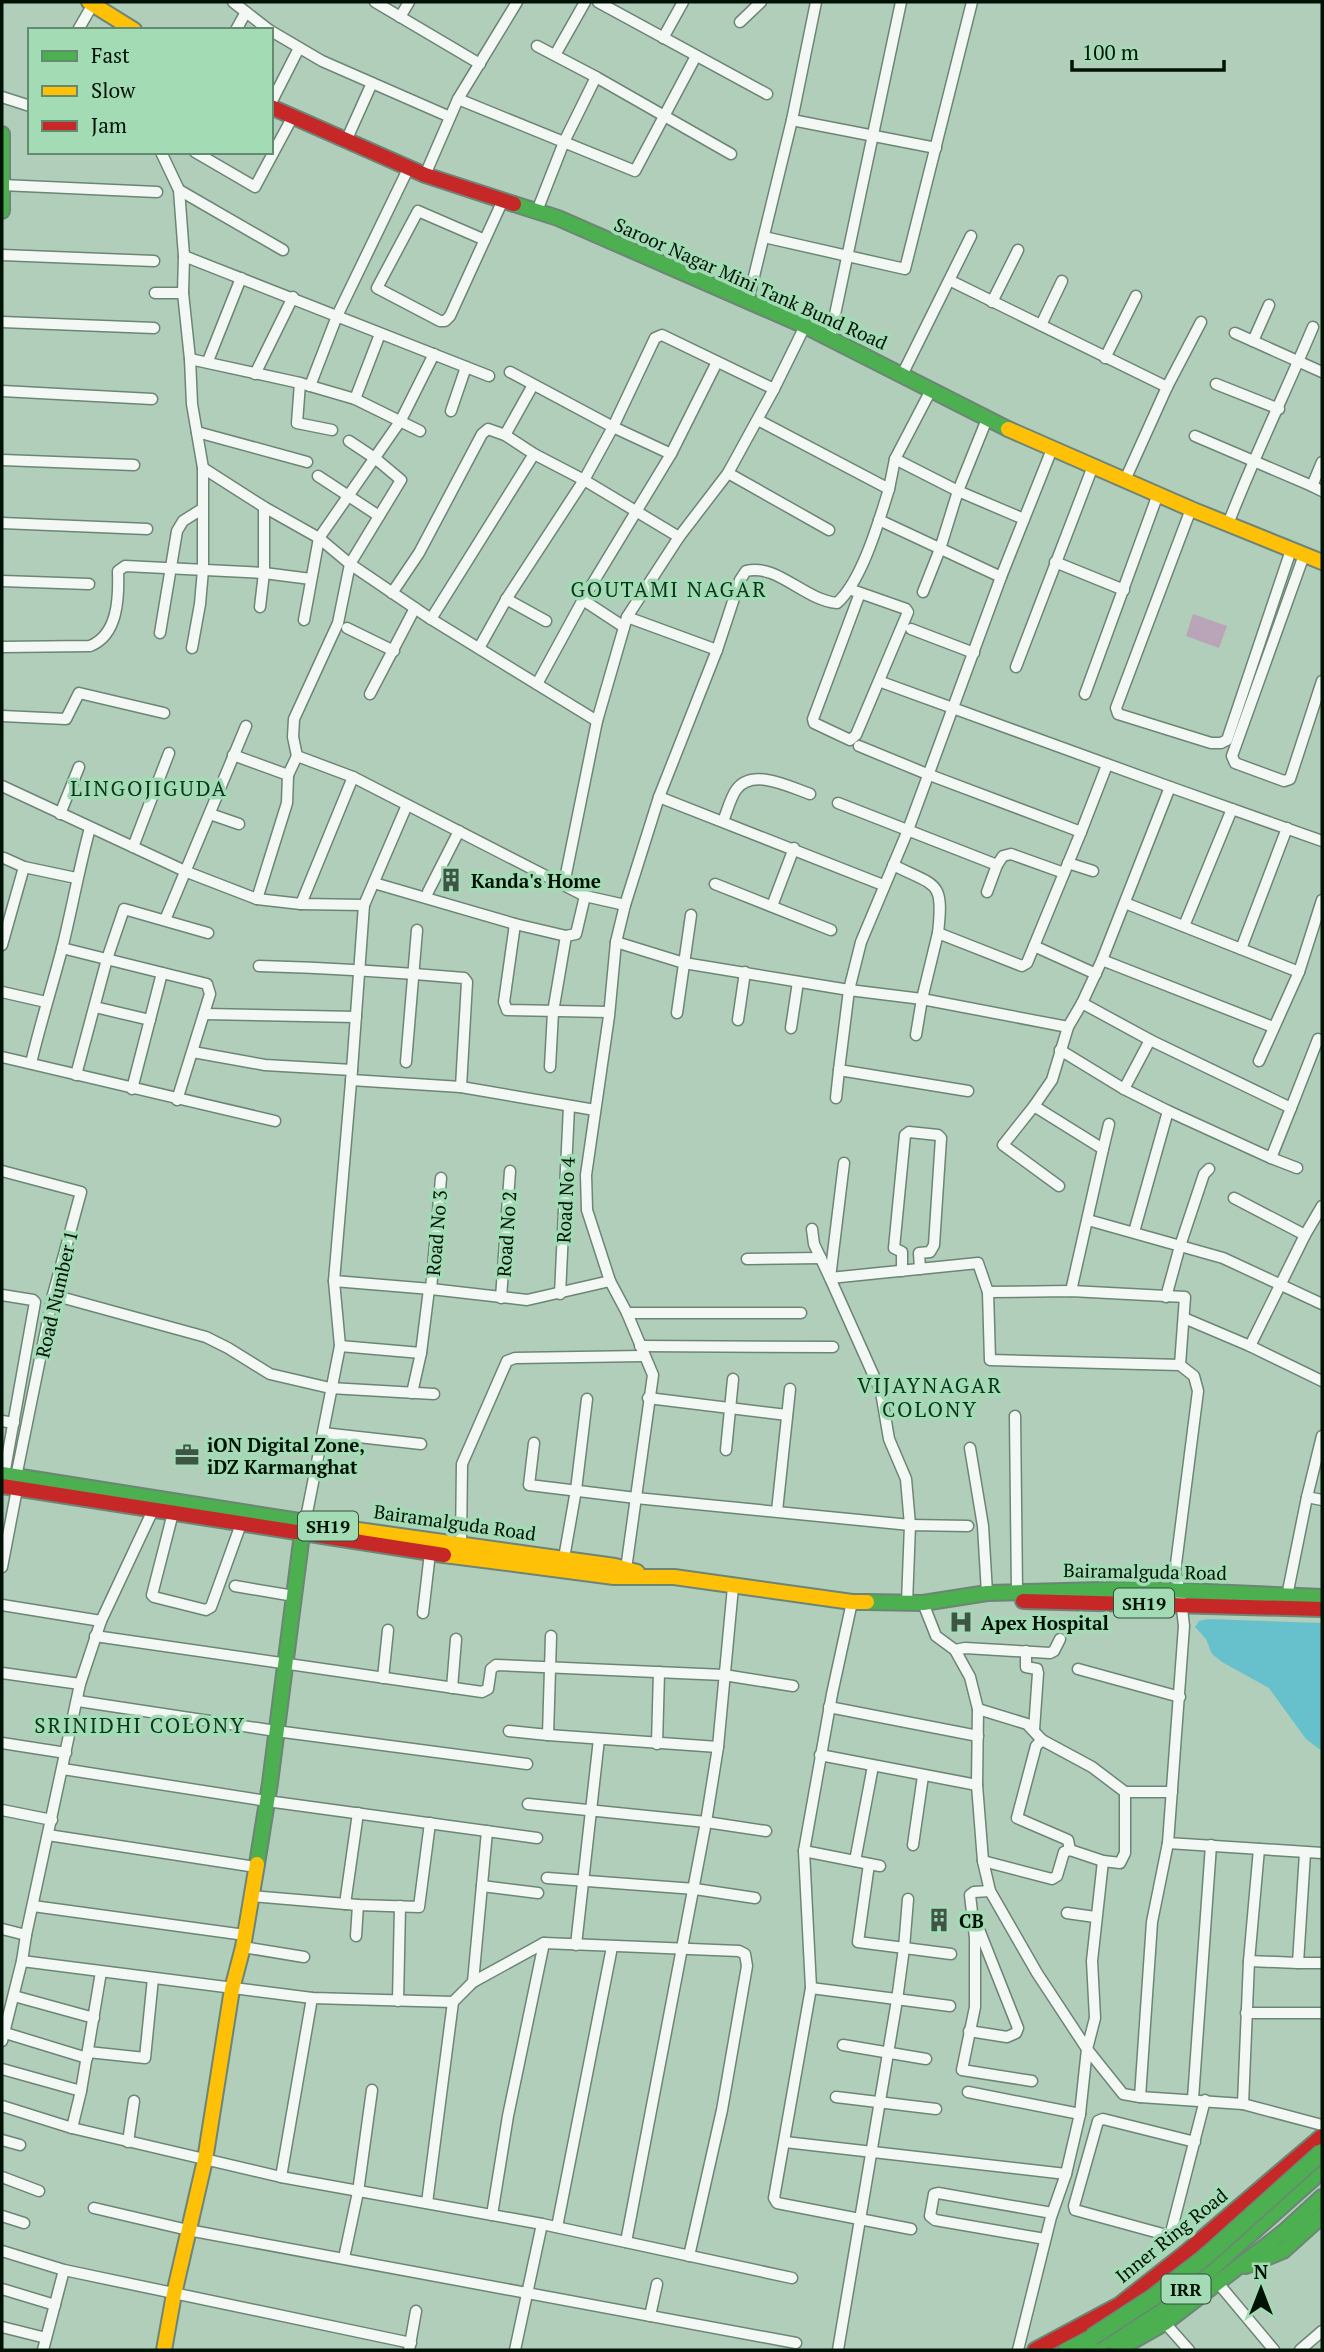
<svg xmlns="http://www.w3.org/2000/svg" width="1324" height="2352" viewBox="0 0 1324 2352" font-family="'PT Serif',serif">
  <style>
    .green { fill: #baa4b7 }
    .water { fill: #67c1cd }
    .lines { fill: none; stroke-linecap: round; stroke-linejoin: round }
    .street-casing { stroke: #6d8576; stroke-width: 13 }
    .fast-casing { stroke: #6d8576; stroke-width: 18 }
    .slow-casing { stroke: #6d8576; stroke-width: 18 }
    .jam-casing { stroke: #6d8576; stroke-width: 18 }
    .street { stroke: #f3f8f5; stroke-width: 10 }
    .fast { stroke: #4caf50; stroke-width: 14 }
    .slow { stroke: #ffc107; stroke-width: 14 }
    .jam { stroke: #c62828; stroke-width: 14 }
    .fast-bridge-casing { stroke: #6d8576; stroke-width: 19; stroke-linecap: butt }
    .fast-bridge { stroke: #4caf50; stroke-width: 16 }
    .labels { text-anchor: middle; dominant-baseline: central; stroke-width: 7; stroke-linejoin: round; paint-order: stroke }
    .shield { fill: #a3dbb5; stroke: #314e3a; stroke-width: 2 }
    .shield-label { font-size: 18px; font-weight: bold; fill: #001206 }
    .street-label { font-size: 19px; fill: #001206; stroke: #a3dbb5 }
    .poi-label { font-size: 19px; font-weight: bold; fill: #001206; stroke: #a3dbb5; text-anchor: start }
    .neighbourhood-label { font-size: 21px; letter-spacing: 2px; fill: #0b351d; stroke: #a3dbb5 }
  </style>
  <rect width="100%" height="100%" fill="#b0ceba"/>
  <path class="green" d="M1193,614L1227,626L1219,648L1186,636Z"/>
  <path class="water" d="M1208,1619L1322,1623V1751L1306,1739L1269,1688L1222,1662L1212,1654L1206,1639L1195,1627L1199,1621Z"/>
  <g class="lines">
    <g class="street-casing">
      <g id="street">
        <path d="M233,2L269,30"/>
        <path d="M375,2L480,64"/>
        <path d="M598,2L767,94"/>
        <path d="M400,17L409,2"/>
        <path d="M740,22L761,2"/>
        <path d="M78,30L93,4"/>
        <path d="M236,30L246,12"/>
        <path d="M271,31L322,61L450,117"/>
        <path d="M663,38L683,2"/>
        <path d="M537,46L596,77L731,154"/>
        <path d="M555,55L585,2"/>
        <path d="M2,97L30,106"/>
        <path d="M458,99L635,171L696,56"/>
        <path d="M271,103L299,48"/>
        <path d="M792,120L936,148"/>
        <path d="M346,141L372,83"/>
        <path d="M161,152L179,190L184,256L183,293L190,359L192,404L203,468V570L200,604L192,648"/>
        <path d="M195,152L255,187L292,118"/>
        <path d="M425,175L458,99L517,2"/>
        <path d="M2,185L157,192"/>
        <path d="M179,190L283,250"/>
        <path d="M537,211L564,142L596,77"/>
        <path d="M764,237L905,269L972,2"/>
        <path d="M485,240L418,211L377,288L440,321H445L450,316C467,278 485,239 503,200"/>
        <path d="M2,255L154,261"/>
        <path d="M184,256L489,376"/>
        <path d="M951,281L1167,387"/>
        <path d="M155,293H183"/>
        <path d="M748,301L792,120L816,2"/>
        <path d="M992,302L1018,250"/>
        <path d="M2,322L154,328"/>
        <path d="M1041,325L1062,281"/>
        <path d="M1235,333L1322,372"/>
        <path d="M830,338L901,2"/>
        <path d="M1253,341L1269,305"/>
        <path d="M1105,358L1136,296"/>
        <path d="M190,359L300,383L355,399L420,431"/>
        <path d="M208,361L241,278"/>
        <path d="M510,372L613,427L671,454"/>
        <path d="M255,374L293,297"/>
        <path d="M902,375L971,236"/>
        <path d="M300,383L297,423L332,430"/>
        <path d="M1216,384L1279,409"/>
        <path d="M310,386L337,316L409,167"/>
        <path d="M2,391L152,399"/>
        <path d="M355,399L380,334"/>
        <path d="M451,411L466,367"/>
        <path d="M758,420L889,489L895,459L931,390"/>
        <path d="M197,432L307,462"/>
        <path d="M505,435L533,385"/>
        <path d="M1195,436L1312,486L1322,462"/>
        <path d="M349,441L376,459L401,480L350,564L338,623L294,719L293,737L297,756L353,777L585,896L625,905"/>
        <path d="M895,459L958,491L1024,519"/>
        <path d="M2,460L134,465"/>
        <path d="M203,468L264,507L319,538L350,564L431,619L597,721"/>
        <path d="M728,473L829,530"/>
        <path d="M318,476L379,516"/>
        <path d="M1125,480L1167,387L1201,322"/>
        <path d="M1312,486L1322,491"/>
        <path d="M1191,509L1116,708L1118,714L1211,743H1221L1227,740L1291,550"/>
        <path d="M879,520L1001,577L1052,449"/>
        <path d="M2,523L147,529"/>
        <path d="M1228,524C1254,457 1285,393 1313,327"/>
        <path d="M1304,555L1232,756L1235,763L1284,781L1290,779L1322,681"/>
        <path d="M1055,562L1124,590"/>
        <path d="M2,581L89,584"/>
        <path d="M849,589L906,609L908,612L856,735L850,740L814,723L813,719L860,593"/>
        <path d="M923,592L940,549L958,491L987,419"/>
        <path d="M392,593L419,553L482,434L488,429L505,435L534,454L584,480L679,537"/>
        <path d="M506,599L546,621"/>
        <path d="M583,600L624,627"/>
        <path d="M260,607L264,573V507"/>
        <path d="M627,617L717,650"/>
        <path d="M431,619L534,454"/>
        <path d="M304,620L319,538L401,420L434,354"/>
        <path d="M347,628L394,651"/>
        <path d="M911,629L974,653"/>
        <path d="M160,633L177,531L183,521L202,509"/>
        <path d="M2,647L90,646C118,635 119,598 118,571L125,566L264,573L311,579"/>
        <path d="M479,648L507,598L584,480L613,427L655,338L662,335L774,389"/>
        <path d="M1016,667L1093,466"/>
        <path d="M884,683L1170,787L1102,960L1082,1003L1068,1027L1052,1080L1034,1106L1103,1149L1071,1291"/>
        <path d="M537,684L585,596L671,454L717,362"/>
        <path d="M370,694L415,608"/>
        <path d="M1085,694L1158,494"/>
        <path d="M2,716L66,719L79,693L164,713"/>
        <path d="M859,746L927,774L1081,832L1107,765"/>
        <path d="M233,755L288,775L287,803L257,899"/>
        <path d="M288,775L297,756"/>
        <path d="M2,786L187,872L257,899L301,904L364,905L407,805"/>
        <path d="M1170,787L1322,841"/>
        <path d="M659,797L883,885"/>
        <path d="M838,803L997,865L987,892"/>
        <path d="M60,814L79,767"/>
        <path d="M210,814L239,824"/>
        <path d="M723,821C727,812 730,799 736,790C752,767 790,787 810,794"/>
        <path d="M1081,832L1034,946L1096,974"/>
        <path d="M133,847L169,753"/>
        <path d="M4,858L24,867L76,878"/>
        <path d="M1068,863L1093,871"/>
        <path d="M893,865C937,887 944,880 938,933"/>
        <path d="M997,865L1003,856L1011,854L1064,873"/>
        <path d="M374,883L515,924L566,936L576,934L585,896"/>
        <path d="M564,884L597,721L627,617L679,537L728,473L774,389L805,326"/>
        <path d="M715,884L831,930"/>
        <path d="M428,892L459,831"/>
        <path d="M1125,903L1241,949L1287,828"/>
        <path d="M301,904L353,777"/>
        <path d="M772,906L794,848"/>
        <path d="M165,920L246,726"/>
        <path d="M515,924L504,1002L507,1010L609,1012"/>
        <path d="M1184,926L1232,809"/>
        <path d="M616,942L684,963L849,990L922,999L1068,1027"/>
        <path d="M2,945L24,867"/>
        <path d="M62,948L207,984L210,994L177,1100"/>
        <path d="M1241,949L1299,972"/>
        <path d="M1102,960L1273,1027"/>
        <path d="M259,966C328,968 396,972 464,978L467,982L461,1087"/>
        <path d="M2,992L46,1002"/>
        <path d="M1082,1003L1150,1040L1291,1108L1318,1039L1322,1041"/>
        <path d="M95,1007L150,1020"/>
        <path d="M677,1013L691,915"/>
        <path d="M204,1014L356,1017"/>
        <path d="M738,1020L745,972"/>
        <path d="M791,1028L798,982"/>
        <path d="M916,1035L922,999L938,933L1022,966L1027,963L1034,946"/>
        <path d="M1060,1050L1124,1089L1168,1111L1271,1158L1291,1108"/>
        <path d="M193,1052L265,1065L352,1070"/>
        <path d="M2,1057L275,1121"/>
        <path d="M1259,1061L1299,972L1322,900"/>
        <path d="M406,1062L417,930"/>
        <path d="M31,1063C40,1025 52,987 62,949C72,909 79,868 90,828"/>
        <path d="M550,1067L553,1012L566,936"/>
        <path d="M76,1075L107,959L124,909L208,933"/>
        <path d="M351,1080L461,1087L595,1110"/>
        <path d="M132,1089L162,973"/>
        <path d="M1124,1089L1150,1040"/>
        <path d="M968,1091L839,1070L849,990L861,942L908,830L1001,577"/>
        <path d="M836,1098L839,1070"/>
        <path d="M1034,1106L1003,1145L1059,1186"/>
        <path d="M1103,1149L1109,1124"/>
        <path d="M1271,1158L1297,1168"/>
        <path d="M2,1171L81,1192L53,1295L16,1477"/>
        <path d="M1234,1198L1305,1235"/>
        <path d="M1088,1220L1223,1258L1322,1304"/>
        <path d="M812,1229L814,1244L830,1278L978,1263L988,1292L990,1360L1180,1365L1194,1376L1198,1391L1175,1572L1180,1591L1184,1626L1168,1843L1322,1853"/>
        <path d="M1134,1232L1168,1111"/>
        <path d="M747,1259L821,1258"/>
        <path d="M902,1271V1252L894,1248L905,1135L909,1132L938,1135L941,1138L934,1245L930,1252L919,1253L920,1269"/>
        <path d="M334,1281L431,1289L527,1300L610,1281"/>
        <path d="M431,1289L441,1178"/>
        <path d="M988,1292L1071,1291L1185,1297L1180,1365"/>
        <path d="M560,1294L569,1107"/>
        <path d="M2,1295L33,1300L35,1302L4,1475"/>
        <path d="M53,1295L206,1337L228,1348L270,1374L330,1388L434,1394"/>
        <path d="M1166,1297L1180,1246L1204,1174L1209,1169"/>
        <path d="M501,1298L510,1171"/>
        <path d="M627,1313H801"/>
        <path d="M1184,1318L1250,1346L1322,1381"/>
        <path d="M340,1346L421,1353"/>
        <path d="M640,1346L833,1347"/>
        <path d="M1250,1346L1305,1235L1322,1206"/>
        <path d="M412,1393L421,1353L429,1289"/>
        <path d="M648,1398L787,1415"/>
        <path d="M1015,1416L1017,1592"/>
        <path d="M2,1421L14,1423"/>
        <path d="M323,1433L421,1444"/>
        <path d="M534,1443L529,1485L636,1498L910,1525L906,1479L889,1439L881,1392L830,1278L844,1163"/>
        <path d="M970,1448L983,1526L987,1593"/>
        <path d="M726,1450L733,1379"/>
        <path d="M1307,1497L1322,1500"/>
        <path d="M777,1511L790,1389"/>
        <path d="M173,1513L152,1595L154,1597L206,1610L211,1607L241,1524"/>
        <path d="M305,1523L340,1346L334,1281L352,1070L364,905"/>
        <path d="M461,1544L462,1464L507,1361L515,1358L643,1356"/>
        <path d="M564,1558L576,1490L587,1399"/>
        <path d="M2,1567L17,1489"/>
        <path d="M626,1569L653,1375L627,1313L610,1281L587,1210L586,1175L609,1016L616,942L625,905L659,797L717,650L740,580L746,571C777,563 804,600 837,603C862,581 879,521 889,489"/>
        <path d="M235,1586L294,1596"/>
        <path d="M1287,1596L1307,1497L1322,1436"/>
        <path d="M852,1602L832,1694L804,1851L811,1988L774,2198L777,2203L911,2229"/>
        <path d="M907,1603L910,1525L968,1526"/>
        <path d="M2,1605L101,1621"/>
        <path d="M423,1613L430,1553"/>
        <path d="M95,1636L482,1692L488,1689L491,1669L496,1665L724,1675L793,1686"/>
        <path d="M955,1650L965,1648L1050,1653L1054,1651L1060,1639"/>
        <path d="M1026,1651V1667L1037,1669L1038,1673L1034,1730"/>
        <path d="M1078,1669L1180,1697"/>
        <path d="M2,1673L80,1684"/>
        <path d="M383,1678L388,1630"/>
        <path d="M452,1688L456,1639"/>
        <path d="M78,1701L276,1731L527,1764"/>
        <path d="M829,1707L978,1736"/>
        <path d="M978,1709L1027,1724L1042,1740L1092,1767L1125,1792H1172"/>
        <path d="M509,1731L548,1735L551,1636"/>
        <path d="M548,1735L718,1747"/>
        <path d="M1042,1740L1036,1746L1017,1818L1068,1840L1070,1850"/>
        <path d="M2,1743L66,1753"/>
        <path d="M657,1744L659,1672"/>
        <path d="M820,1755L977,1785"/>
        <path d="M63,1769L267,1801L537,1838"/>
        <path d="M528,1804L706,1822L766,1831"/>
        <path d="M2,1810L52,1820"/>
        <path d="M48,1835L256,1867"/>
        <path d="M913,1845L923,1776"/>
        <path d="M804,1851L880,1866"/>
        <path d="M855,1861L873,1766"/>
        <path d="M983,1861L1052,1879L1057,1876L1064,1852L1070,1850L1103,1861L1120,1863L1125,1853V1792"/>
        <path d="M1103,1861L1092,1961L1095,2018L1087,2049L1123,2094L1140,2097L1243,2104L1322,2125"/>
        <path d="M869,1864L858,1942L951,1954"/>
        <path d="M547,1878L695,1889L755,1898"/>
        <path d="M482,1886L538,1893"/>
        <path d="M990,1891L974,1892L970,1895L975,1938V2007L962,2070L1032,2081"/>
        <path d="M252,1896L358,1905L419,1907L430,1823"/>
        <path d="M345,1904L358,1813"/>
        <path d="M33,1906L245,1935"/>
        <path d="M1067,1913L1095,1917"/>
        <path d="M2,1929L26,1935L80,1684L101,1621L153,1510"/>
        <path d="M356,1936L358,1905"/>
        <path d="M576,1945L599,1739"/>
        <path d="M243,1947L304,1957"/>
        <path d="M22,1961L312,1998L453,2002L473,1982L544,1943L739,1951L745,1954L747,1966L722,2110L689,2256"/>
        <path d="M1249,1961L1298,1963L1305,1853"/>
        <path d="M1298,1963H1322"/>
        <path d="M473,1982L487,1831"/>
        <path d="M811,1988L950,2006"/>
        <path d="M14,1996L94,2018"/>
        <path d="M398,2001L400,1906"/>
        <path d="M1246,2013H1322"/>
        <path d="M969,2031L1007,2037L1016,2033L1018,2028L978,1927"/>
        <path d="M2,2032L87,2058"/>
        <path d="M2,2041L22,1961L26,1935"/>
        <path d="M843,2045L926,2059"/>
        <path d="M88,2052L145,2058L153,1978"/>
        <path d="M2,2069L81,2091L101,1972"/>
        <path d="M968,2092L1080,2114"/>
        <path d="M836,2097L936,2109"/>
        <path d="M1140,2097L1152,1922L1168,1843"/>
        <path d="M1193,2099L1211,1845"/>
        <path d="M1243,2104L1249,1961L1259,1849"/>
        <path d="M2,2106L72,2128L81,2091"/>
        <path d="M72,2128L281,2177L542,2224L792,2278"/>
        <path d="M2,2140L20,2145"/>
        <path d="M128,2142L134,2101"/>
        <path d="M785,2142L1066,2174L1080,2114L1087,2049L1037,1973L990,1891L983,1861L977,1785L978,1709L970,1677L955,1650L936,1636L923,1603"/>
        <path d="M1195,2142L1103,2119L1098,2121L1074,2206L1075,2210L1170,2236L1205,2100"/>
        <path d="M2,2177L39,2191"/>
        <path d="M281,2177L312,1998"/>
        <path d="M427,2203L453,2002"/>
        <path d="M94,2208L188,2230L796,2343"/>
        <path d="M492,2215L508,2116L544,1943"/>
        <path d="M2,2216L24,2223"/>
        <path d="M557,2227L612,1947"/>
        <path d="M1045,2239L935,2220L930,2216L934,2194L938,2193L1052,2213"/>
        <path d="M626,2242L706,1822L718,1747L733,1587"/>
        <path d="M2,2251L64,2270L411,2343"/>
        <path d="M344,2258L358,2192L372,2090"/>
        <path d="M1218,2283L1274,2350"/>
        <path d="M2,2289L55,2305"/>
        <path d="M650,2316L657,2284"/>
        <path d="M1165,2323L1189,2350"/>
        <path d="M2,2327L46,2338"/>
        <path d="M43,2350L64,2270"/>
        <path d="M409,2350L416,2311"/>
        <path d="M515,2350L542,2224"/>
        <path d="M838,2350L897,2000L904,1948L908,1899"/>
        <path d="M1018,2350L1051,2217L1066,2174"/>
        <path d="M1300,2350L1322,2331"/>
      </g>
    </g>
    <g class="fast-casing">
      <g id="fast">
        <path d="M2,134V211"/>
        <path d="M514,204L558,218L805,326L1008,429"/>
        <path d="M2,1474L344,1528"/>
        <path d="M867,1602L923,1603L987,1593L1140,1589L1322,1597"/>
        <path d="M257,1864L270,1783L302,1534"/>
        <path d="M1246,2266L1283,2251L1322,2216"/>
        <path d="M1066,2350L1092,2337"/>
        <path d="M1089,2350L1146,2320L1206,2274L1322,2171"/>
        <path d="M1117,2350L1165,2323L1285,2231L1322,2197"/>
      </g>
    </g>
    <g class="slow-casing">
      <g id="slow">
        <path d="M89,2L134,30"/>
        <path d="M1008,429L1191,509L1322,562"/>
        <path d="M344,1528L615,1566L637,1572"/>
        <path d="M444,1555L614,1577H674L852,1602H867"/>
        <path d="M164,2350L174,2294L205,2160L232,1989L243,1947L257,1864"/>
      </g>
    </g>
    <g class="jam-casing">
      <g id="jam">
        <path d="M271,107L425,175L514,204"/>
        <path d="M2,1486L444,1555"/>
        <path d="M1023,1601L1322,1609"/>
        <path d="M1035,2350L1119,2305L1185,2253L1322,2136"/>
      </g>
    </g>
    <use href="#street" class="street"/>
    <use href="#fast" class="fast"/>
    <use href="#slow" class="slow"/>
    <use href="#jam" class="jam"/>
    <g class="fast-bridge-casing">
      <path id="fast-bridge" d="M1092,2337L1152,2298L1204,2258L1322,2152"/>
    </g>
    <use href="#fast-bridge" class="fast-bridge"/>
  </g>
  <defs>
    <g id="building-bare" transform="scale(1.89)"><path d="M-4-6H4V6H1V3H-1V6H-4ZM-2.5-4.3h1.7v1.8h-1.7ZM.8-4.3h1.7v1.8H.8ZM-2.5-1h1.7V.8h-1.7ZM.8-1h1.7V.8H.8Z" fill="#3e5445" stroke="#a3dbb5" stroke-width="2.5" paint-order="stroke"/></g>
    <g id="office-bare" transform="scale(1.89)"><path d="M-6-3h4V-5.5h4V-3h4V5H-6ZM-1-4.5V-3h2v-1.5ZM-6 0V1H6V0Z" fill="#3e5445" stroke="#a3dbb5" stroke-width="2.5" paint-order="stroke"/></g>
    <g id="hospital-bare" transform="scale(1.89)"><path d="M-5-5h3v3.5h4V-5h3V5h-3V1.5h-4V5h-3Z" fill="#3e5445" stroke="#a3dbb5" stroke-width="2.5" paint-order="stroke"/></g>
  </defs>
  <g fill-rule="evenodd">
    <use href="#building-bare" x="451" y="880"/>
    <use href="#office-bare" x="187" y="1455"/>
    <use href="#hospital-bare" x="961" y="1622"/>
    <use href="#building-bare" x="939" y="1920"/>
  </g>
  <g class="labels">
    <g class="shield">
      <rect x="298" y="1511.5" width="60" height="29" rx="5"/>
      <rect x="1114" y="1588.5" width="60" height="29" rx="5"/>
      <rect x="1161.5" y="2274.5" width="49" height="29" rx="5"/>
    </g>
    <g class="shield-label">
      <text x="328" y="1526">SH19</text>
      <text x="1144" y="1603">SH19</text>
      <text x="1186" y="2289">IRR</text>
    </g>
    <g class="street-label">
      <text transform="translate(751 283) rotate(24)">Saroor Nagar Mini Tank Bund Road</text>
      <text transform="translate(565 1200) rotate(-87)">Road No 4</text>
      <text transform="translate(436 1233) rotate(-85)">Road No 3</text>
      <text transform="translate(506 1234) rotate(-86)">Road No 2</text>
      <text transform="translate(56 1294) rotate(-77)">Road Number 1</text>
      <text transform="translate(455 1522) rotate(8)">Bairamalguda Road</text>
      <text transform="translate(1145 1571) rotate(1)">Bairamalguda Road</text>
      <text transform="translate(1171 2235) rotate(-39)">Inner Ring Road</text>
    </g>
    <g class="poi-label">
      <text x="471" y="880">Kanda's Home</text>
      <text x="207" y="1444">iON Digital Zone,<tspan x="207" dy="22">iDZ Karmanghat</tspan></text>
      <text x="981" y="1622">Apex Hospital</text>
      <text x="959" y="1920">CB</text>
    </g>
    <g class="neighbourhood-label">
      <text x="669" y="589">GOUTAMI NAGAR</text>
      <text x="149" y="788">LINGOJIGUDA</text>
      <text x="930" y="1385">VIJAYNAGAR<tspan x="930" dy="24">COLONY</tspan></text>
      <text x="140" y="1725">SRINIDHI COLONY</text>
    </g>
  </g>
  <rect width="1324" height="2352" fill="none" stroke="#001206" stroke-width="7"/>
  <rect x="28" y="28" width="245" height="126" fill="#a3dbb5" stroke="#628b6f" stroke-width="2"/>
  <rect x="42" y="51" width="35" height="10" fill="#4caf50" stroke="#628b6f" stroke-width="2"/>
  <text x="91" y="63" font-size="21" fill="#001206">Fast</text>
  <rect x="42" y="86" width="35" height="10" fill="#ffc107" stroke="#628b6f" stroke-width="2"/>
  <text x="91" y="98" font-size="21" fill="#001206">Slow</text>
  <rect x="42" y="121" width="35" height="10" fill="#c62828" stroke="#628b6f" stroke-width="2"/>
  <text x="91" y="133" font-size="21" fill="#001206">Jam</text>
  <g transform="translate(1261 2289)" stroke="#a3dbb5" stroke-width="5" paint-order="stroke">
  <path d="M0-5L12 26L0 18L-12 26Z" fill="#001206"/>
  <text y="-10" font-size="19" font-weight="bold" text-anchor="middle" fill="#001206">N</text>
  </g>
  <path d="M1072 60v10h152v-10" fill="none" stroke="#001206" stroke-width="3.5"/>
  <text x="1082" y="60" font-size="21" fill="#001206" stroke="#a3dbb5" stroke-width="5" paint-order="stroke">100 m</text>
</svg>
